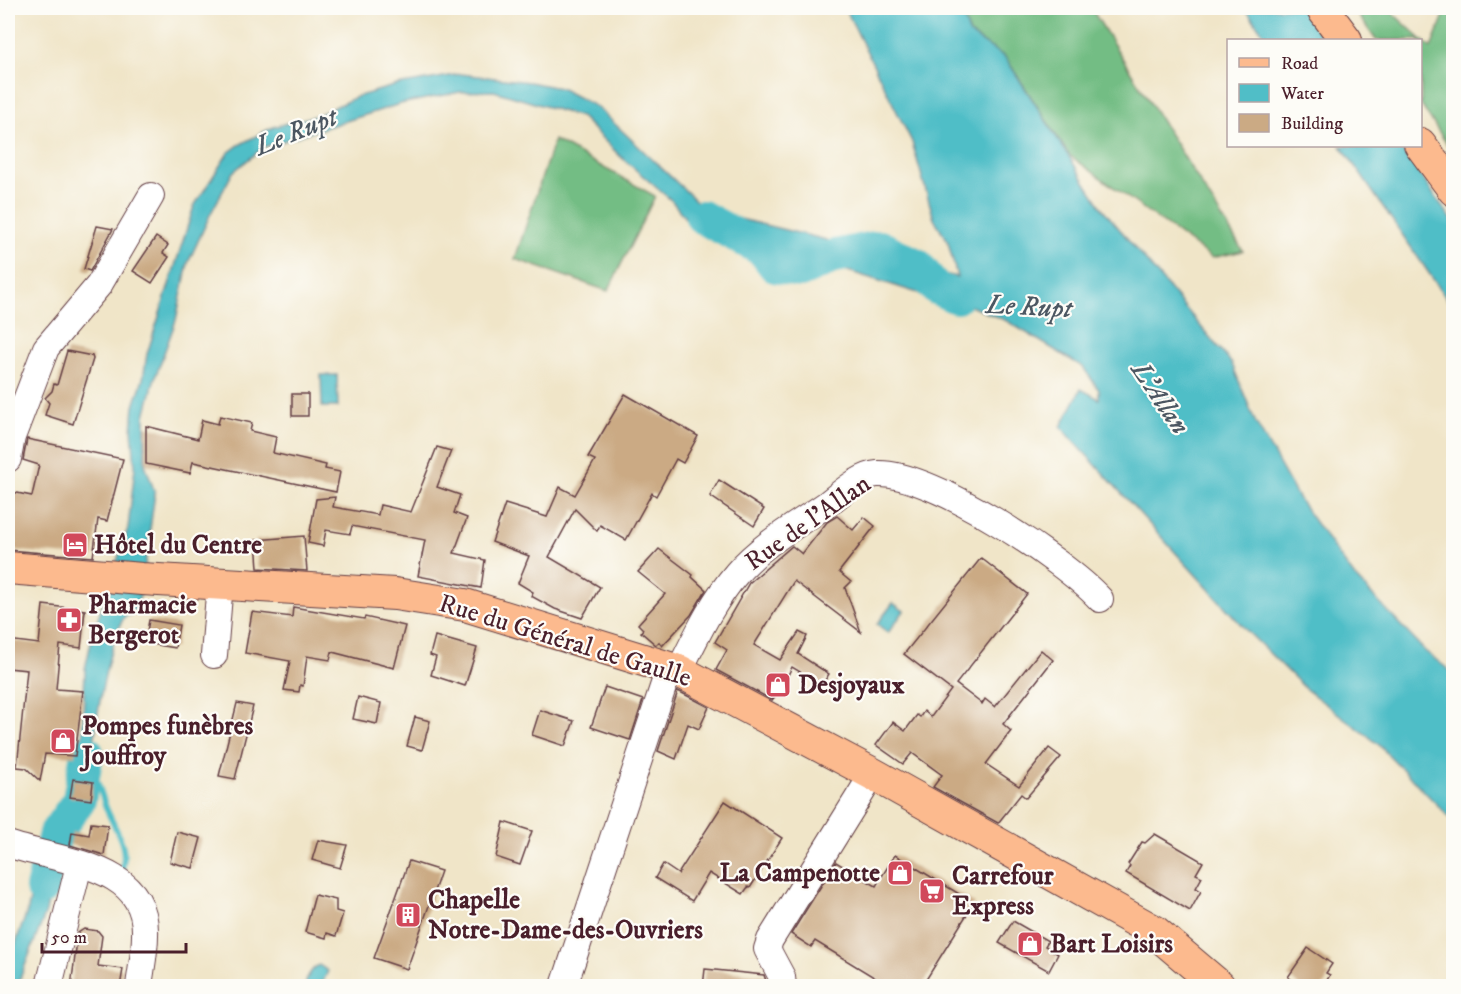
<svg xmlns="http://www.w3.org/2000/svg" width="1461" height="994" viewBox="0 0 1461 994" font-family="'IM FELL DW Pica',serif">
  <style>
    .forest { fill: #73bd84; stroke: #5e6e58; stroke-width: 1.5 }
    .water { fill: #50bec7; stroke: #4d6e79; stroke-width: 1.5 }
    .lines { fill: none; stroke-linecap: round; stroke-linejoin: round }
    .stream { stroke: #50bec7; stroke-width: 6 }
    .river { stroke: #50bec7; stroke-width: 34 }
    .building { fill: #cbaa84 }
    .minor-casing { stroke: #633d43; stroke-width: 28 }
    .major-casing { stroke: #633d43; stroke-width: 34 }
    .minor { stroke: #fff; stroke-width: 26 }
    .major { stroke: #fcba8e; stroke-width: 32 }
    .labels { text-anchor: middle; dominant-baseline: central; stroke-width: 4.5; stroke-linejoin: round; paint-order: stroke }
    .street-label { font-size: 26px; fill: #4a1f2b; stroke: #fdfcf7 }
    .poi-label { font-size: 26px; font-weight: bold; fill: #4a1f2b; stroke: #fdfcf7; text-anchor: start }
    .water-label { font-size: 27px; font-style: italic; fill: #4c5762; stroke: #fdfcf7 }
  </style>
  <rect width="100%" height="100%" fill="#fdfcf7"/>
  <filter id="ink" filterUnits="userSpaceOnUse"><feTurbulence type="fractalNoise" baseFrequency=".0167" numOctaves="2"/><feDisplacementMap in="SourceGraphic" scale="12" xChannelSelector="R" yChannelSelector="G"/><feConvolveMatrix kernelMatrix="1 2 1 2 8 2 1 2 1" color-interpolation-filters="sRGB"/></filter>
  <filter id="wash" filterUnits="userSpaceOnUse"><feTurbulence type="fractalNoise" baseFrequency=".008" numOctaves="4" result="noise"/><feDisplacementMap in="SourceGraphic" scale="24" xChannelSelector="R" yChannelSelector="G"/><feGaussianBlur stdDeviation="1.35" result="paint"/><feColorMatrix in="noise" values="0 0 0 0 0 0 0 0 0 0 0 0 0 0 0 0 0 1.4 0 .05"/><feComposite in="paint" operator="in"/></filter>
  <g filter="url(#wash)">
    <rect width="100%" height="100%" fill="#f0e5c8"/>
    <g class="forest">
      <path d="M959,8H1091L1243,251L1212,258L1069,155L1005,57L970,34Z"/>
      <path d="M1353,8H1387L1431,48L1447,8H1453V153L1421,105L1420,40H1376Z"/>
      <path d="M554,140L655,196L608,291L515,259Z"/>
    </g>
    <g class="water">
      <path d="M845,8H959L970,34L1005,57L1102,208L1232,364L1255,421L1300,501L1354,576L1425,651L1453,673V821L1377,743L1307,690L1247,631L1061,427L1081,389L1099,399V390L1083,367L1007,321L965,304L921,294L749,240L711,235L688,222L672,201L621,157L581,117L494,91L460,92L400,104L264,147L233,172L210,215L188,263L176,320L154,381L145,416V464L155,493L141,594L132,614L124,617C105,654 91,739 93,782L73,779L82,748L85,669L93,633L128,528L135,467L132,430L134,406L143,379L147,354L194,206L228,153L239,145L273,127L318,115L356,97L397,85L461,74L529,82L560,88L597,107L707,211L823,239L907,266L957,277L948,242L934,219L912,142Z"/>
      <path d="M1245,8H1301L1324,40H1268Z"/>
      <path d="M1341,146H1399L1453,221V308Z"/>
      <path d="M321,375H337L338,407H322Z"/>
      <path d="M893,603L904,611L888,633L877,624Z"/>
      <path d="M39,860L54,869L46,912L17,986H8V964L28,909Z"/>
      <path d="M319,965L328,971L321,986H306C305,979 312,968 319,965Z"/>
    </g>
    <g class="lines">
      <path class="stream" d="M90,767C99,781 101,795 107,810C116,831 130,848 121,872"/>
      <g class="river">
        <path d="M702,217L763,250L775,266L800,271L835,256L880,247L917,265L936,288L956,297"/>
        <path d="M42,888L55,834L79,800L87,753"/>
      </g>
    </g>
    <g id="blocks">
      <g class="building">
        <path d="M97,226L113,229L90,271L84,269Z"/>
        <path d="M156,237L168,245L163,253L169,257L152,283L133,271Z"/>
        <path d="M67,351L92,356L93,359L73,424L45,415L49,403L45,398L52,391L54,384L57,385Z"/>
        <rect x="292" y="394" width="16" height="22"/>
        <path d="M625,394L698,436L683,463L676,459L656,496L652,493L626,540L600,525L597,531L575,509L549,557L600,587L582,618L555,609L531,596L533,592L518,583L529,556L492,542L505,504L547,517L560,487L575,495L595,460L588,457Z"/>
        <path d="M220,416L252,423L250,431L276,437L273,453L326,465L325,469L340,472L336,492L193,462L190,473L146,464V426L198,439L202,420L218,424Z"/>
        <path d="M27,439L123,459L107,521L98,519L93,557L8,550V520L12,492L32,496L39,465L23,460Z"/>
        <path d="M437,447L451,451L437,487L460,495L454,513L467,518L454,553L485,560L481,588L418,576L425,540L352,526L350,534L326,530L323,546L308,543L316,499L335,497L333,507L378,515L380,505L411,512Z"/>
        <path d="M719,480L764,509L754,526L710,496Z"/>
        <path d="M837,516L853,530L864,517L875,526L839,572L851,582L845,588L861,632L794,581L754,645L780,660L799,632L807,636L798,654L829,674L822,685L792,667L780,691L772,700L716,670L727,650L715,642L749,583L792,546L802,554L827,522Z"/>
        <path d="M304,536L307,571L258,568L256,540Z"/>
        <path d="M659,549L693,575L692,577L706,590L691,615L662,646L659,642L656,645L641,632L643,629L638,624L665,594L638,572Z"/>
        <path d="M981,558L1027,594L956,684L982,704L985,699L995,707L1041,650L1053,660L1003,724L1011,731L986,764L1019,786L1049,748L1061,757L1026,798L1021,794L998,823L933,787L942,775L912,753L903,764L876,745L893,722L905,731L917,715L920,717L924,711L931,717L951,690L904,654Z"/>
        <path d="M43,605L85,610L81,648L60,645L56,689L83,691L75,756L45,754L40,781L26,768L17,767L27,670L8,668V640L39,644Z"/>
        <path d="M293,607L364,619L365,617L405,626L394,668L332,652L330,660L307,656L303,686L300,685L299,692L284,690L290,661L245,653L252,612L292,617Z"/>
        <path d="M149,620L179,625L175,648L145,643Z"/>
        <path d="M435,636L477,648L465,686L431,675L436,657L430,655Z"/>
        <path d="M605,687L643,700L630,740L591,727Z"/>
        <path d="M678,691L709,707L699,729L688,724L676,759L658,751Z"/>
        <path d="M358,697L381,703L377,724L353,719Z"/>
        <path d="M237,703L253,706L235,779L219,776Z"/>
        <path d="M540,710L574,721L565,746L532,735Z"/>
        <path d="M415,717L430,721L422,750L407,746Z"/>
        <path d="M73,779L93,782L91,800L70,797Z"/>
        <path d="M725,801L782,838L750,888L748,887L743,894L709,873L692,901L655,878L663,864L678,874Z"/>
        <path d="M504,822L532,831L520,865L496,857Z"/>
        <path d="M91,823L108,825L104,855L70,845L72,832L89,835Z"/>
        <path d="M177,832L201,838L193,868L170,862Z"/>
        <path d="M1155,834L1203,862L1196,874L1202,877L1196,888L1201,891L1190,911L1126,873L1130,866L1128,864L1142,842L1145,843Z"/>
        <path d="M318,840L347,845L340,868L312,860Z"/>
        <path d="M895,855L974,903L924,983L919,987H890L815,941L811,947L791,934L836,862L876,886Z"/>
        <path d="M409,861L441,871L407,969L374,958Z"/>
        <path d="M315,895L336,900V911L343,913L336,936L327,933L326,938L305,932Z"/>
        <path d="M1013,921L1048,941L1045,946L1058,954L1049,971L999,943Z"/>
        <path d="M84,929L98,931L102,936L98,966L123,969L120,987H71L78,933Z"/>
        <path d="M1308,948L1332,964L1326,973L1330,975L1323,987H1302L1288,977Z"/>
        <path d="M705,969L764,975L768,987H703Z"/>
      </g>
    </g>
  </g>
  <g filter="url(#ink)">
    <use href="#blocks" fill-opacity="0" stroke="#633d43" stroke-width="1.5"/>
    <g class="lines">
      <g class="minor-casing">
        <g id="minor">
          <path d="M8,459L12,437L46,348L99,285L151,196"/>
          <path d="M214,655L220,583"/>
          <path d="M679,671C696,637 712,602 737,573C761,545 797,525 827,504C840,494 861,475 877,474C930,471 1064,560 1100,599"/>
          <path d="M8,844C59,862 148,863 145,935C145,952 141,970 139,986"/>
          <path d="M49,986L79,865"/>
          <path d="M564,986L669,669"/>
          <path d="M783,986L782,977L767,949L770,940L873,774"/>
        </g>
      </g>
      <g class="major-casing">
        <g id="major">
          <path d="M1322,8L1346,40"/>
          <path d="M1420,144L1454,190"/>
          <path d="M8,568L142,579L395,594L465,605L679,671L873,774L1154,931L1219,986"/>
        </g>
      </g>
      <use href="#minor" class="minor"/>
      <use href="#major" class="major"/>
    </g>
  </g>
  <defs>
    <g id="hotel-square" transform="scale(1.35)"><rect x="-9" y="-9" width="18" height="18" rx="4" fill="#d1495b" stroke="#fdfcf7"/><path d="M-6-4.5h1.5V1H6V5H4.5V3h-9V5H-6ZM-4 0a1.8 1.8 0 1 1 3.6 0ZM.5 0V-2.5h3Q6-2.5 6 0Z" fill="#fff"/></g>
    <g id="pharmacy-square" transform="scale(1.35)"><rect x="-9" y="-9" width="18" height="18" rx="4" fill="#d1495b" stroke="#fdfcf7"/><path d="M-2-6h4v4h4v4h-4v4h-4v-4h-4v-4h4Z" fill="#fff"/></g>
    <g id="shop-square" transform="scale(1.35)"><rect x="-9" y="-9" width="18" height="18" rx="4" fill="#d1495b" stroke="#fdfcf7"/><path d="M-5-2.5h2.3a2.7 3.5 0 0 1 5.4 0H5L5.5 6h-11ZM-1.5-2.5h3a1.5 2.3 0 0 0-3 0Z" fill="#fff"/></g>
    <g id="supermarket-square" transform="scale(1.35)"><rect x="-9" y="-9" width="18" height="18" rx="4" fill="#d1495b" stroke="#fdfcf7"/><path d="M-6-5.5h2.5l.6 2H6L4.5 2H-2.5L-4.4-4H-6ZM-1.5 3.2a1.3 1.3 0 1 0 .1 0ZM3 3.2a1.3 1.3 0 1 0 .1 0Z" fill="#fff"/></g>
    <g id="building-square" transform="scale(1.35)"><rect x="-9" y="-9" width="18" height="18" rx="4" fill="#d1495b" stroke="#fdfcf7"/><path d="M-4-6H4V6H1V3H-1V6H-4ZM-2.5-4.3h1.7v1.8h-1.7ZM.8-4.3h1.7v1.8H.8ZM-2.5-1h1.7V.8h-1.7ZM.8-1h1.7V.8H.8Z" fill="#fff"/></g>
  </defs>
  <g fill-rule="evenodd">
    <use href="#hotel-square" x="75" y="545"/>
    <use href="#pharmacy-square" x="69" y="620"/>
    <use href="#shop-square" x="778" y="685"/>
    <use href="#shop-square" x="63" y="741"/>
    <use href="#shop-square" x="900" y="873"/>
    <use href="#supermarket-square" x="932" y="891"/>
    <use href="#building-square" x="408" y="915"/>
    <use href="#shop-square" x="1030" y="944"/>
  </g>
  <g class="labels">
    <g class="street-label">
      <text transform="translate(808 523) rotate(-35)">Rue de l'Allan</text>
      <text transform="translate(565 641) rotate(17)">Rue du Général de Gaulle</text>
    </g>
    <g class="poi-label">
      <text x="94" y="545">Hôtel du Centre</text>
      <text x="88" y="605">Pharmacie<tspan x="88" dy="30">Bergerot</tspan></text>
      <text x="798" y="685">Desjoyaux</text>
      <text x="82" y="726">Pompes funèbres<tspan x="82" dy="30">Jouffroy</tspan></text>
      <text x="880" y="873" text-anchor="end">La Campenotte</text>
      <text x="952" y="876">Carrefour<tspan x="952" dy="30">Express</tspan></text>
      <text x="428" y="900">Chapelle<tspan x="428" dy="30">Notre-Dame-des-Ouvriers</tspan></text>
      <text x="1050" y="944">Bart Loisirs</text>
    </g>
    <g class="water-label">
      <text transform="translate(296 132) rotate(-22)">Le Rupt</text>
      <text transform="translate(1029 307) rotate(3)">Le Rupt</text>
      <text transform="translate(1160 398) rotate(56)">L'Allan</text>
    </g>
  </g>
  <rect width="1461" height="994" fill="none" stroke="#fdfcf7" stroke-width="30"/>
  <rect x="1227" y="39" width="195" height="108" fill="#fdfcf7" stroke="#b5a4a5" stroke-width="1.5"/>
  <rect x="1239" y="58" width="30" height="9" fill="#fcba8e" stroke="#b5a4a5" stroke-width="1.5"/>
  <text x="1281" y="69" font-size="18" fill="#4a1f2b">Road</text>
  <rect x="1239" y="84" width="30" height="18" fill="#50bec7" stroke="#b5a4a5" stroke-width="1.5"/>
  <text x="1281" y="99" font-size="18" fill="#4a1f2b">Water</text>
  <rect x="1239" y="114" width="30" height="18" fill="#cbaa84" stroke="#b5a4a5" stroke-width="1.5"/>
  <text x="1281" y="129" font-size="18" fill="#4a1f2b">Building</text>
  <path d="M42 943v9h144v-9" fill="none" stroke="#4a1f2b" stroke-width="3"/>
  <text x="51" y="943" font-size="18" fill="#4a1f2b" stroke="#fdfcf7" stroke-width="4.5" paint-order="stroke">50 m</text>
</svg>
